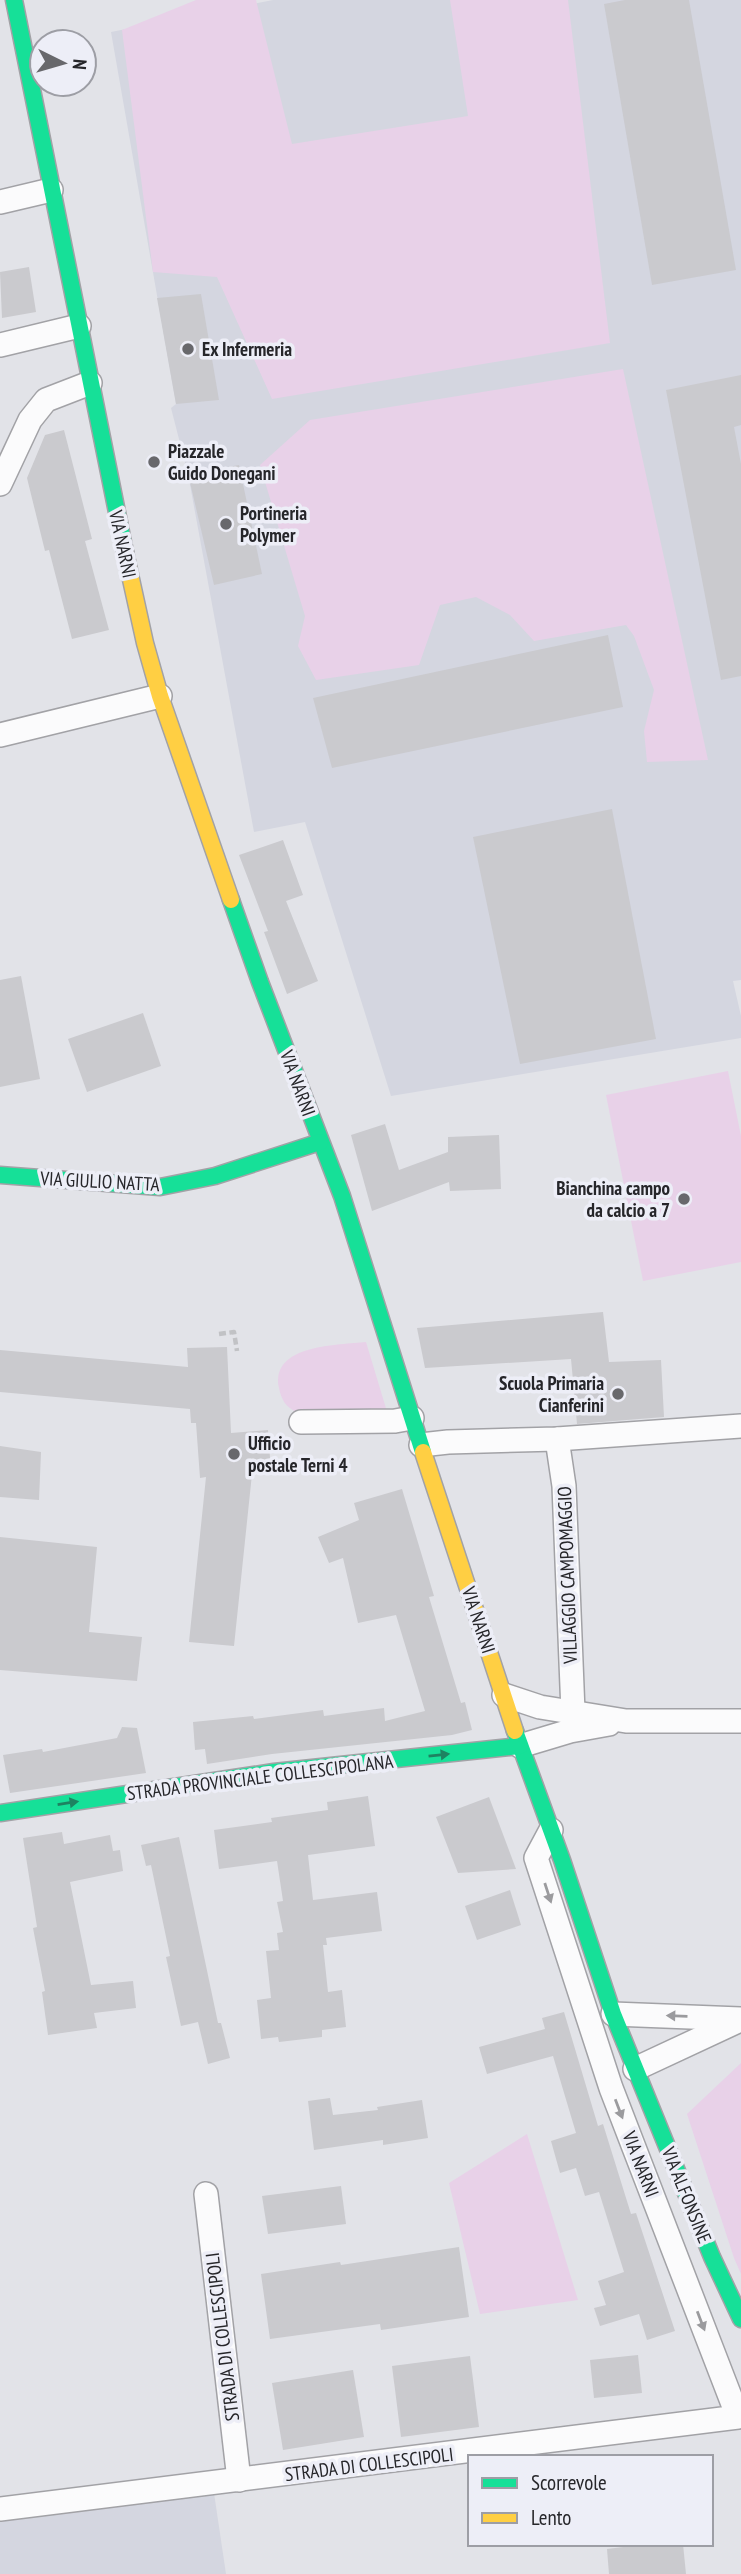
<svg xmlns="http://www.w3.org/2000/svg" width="741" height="2574" viewBox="0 0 741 2574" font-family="'PT Sans Narrow',sans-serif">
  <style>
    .built { fill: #d4d6e0 }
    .green { fill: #e8d1e8 }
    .building { fill: #cacace }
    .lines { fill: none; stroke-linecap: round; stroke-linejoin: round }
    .street-casing { stroke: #a2a2a6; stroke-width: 26 }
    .fast-casing { stroke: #a2a2a6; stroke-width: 19 }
    .slow-casing { stroke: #a2a2a6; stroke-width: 19 }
    .path { stroke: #c1c2c5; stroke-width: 4.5; stroke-dasharray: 7 3.5; stroke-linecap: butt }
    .street { stroke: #fbfbfc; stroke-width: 23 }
    .fast { stroke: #16e098; stroke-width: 16 }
    .slow { stroke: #ffcf43; stroke-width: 16 }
    .oneway { fill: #1e8361 }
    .oneway2 { fill: #9b9b9e }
    .poi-dot { fill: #68686c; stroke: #edeef7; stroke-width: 2.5 }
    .labels { text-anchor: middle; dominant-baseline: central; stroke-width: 7; stroke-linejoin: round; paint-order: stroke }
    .poi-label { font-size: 19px; font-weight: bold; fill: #26262a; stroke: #edeef7; text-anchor: start }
    .street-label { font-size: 19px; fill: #26262a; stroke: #edeef7 }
  </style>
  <rect width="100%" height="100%" fill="#e2e3e8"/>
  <g class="built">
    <path d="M273,0H741V980L733,981L741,1016V1038L391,1096L305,822L254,832L188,474L171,408L176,404L111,32Z"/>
    <path d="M214,2493L226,2574H0V2517Z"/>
  </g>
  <g class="green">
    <path d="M196,0H256L292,144L468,116L450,0H568L610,343L272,399L217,277L153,272L122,30Z"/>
    <path d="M623,369L708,760L647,762L644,731L654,690L634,636L626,625L534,641L510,615L476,597L440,605L419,665L316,680L298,646L305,616L260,465L310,420Z"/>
    <path d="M728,1071L741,1136V1262L643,1281L606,1095Z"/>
    <path d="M366,1342L388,1415C364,1415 318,1420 297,1412C286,1408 281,1399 279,1388C270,1344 339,1345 366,1342Z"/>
    <path d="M741,2063V2274L734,2258L687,2114Z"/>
    <path d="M527,2134L578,2300L480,2314L449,2183Z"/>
  </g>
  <g class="building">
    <path d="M625,0H689L736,270L652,285L604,4Z"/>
    <path d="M29,267L36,312L2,318L0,272Z"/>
    <path d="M201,294L219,400L176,404L157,298Z"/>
    <path d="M741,375V425L734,427L741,464V676L721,680L666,390Z"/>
    <path d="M64,430L92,539L85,541L109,630L72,639L49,550L45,551L27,478L45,435Z"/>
    <path d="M239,465L262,574L214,585L188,474Z"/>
    <path d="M608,635L623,707L332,768L313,698Z"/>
    <path d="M612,809L656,1039L520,1064L473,837Z"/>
    <path d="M283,840L303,895L286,901L318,981L287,994L264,932L268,931L239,855Z"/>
    <path d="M21,976L40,1079L0,1087V980Z"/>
    <path d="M143,1013L161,1066L87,1092L68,1039Z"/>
    <path d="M385,1124L399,1170L448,1152V1137L499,1135L501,1189L450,1191L449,1182L372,1211L351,1135Z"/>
    <path d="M603,1312L609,1362L661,1360L664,1417L577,1424L571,1359L425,1368L417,1328Z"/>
    <path d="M227,1347L231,1433L268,1430L271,1472L252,1474L234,1646L189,1642L206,1477L200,1478L196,1423H191L190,1409L0,1392V1350L188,1367L187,1348Z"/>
    <path d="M0,1446L41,1452L39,1500L0,1497Z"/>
    <path d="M402,1489L434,1596L429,1597L461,1703L465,1702L472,1730L452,1735L272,1754L207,1764L205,1749L195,1750L193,1722L253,1716L254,1719L323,1710L324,1716L384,1708L385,1721L425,1711L396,1615L358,1623L343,1558L329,1563L318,1537L359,1520L354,1503Z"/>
    <path d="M0,1537L97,1547L89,1632L142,1637L137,1681L0,1670Z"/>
    <path d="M122,1727L137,1728L146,1773L10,1793L3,1755L42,1749L43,1752L117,1738Z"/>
    <path d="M368,1796L375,1846L308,1855L313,1900L377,1892L382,1931L326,1938L327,1945H323L328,1992L342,1990L346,2027L322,2030V2037L279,2042L278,2037L261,2039L257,2000L271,1998L266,1951L279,1950L277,1933L283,1932L277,1902L283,1901L277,1861L219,1869L214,1830L272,1822L271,1818L328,1810L327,1802Z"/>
    <path d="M489,1797L516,1869L458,1873L436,1817Z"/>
    <path d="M62,1832L64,1844L110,1835L113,1851L120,1850L123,1871L70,1882L91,1985L133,1981L136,2008L94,2013L97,2028L48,2035L42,1992L45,1991L33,1928L37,1927L23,1838Z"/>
    <path d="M179,1837L218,2023H221L230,2058L208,2064L198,2022L181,2026L166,1957L170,1956L151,1865L146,1866L141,1845Z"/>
    <path d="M510,1890L521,1925L477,1940L465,1906Z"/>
    <path d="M564,2012L598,2126L603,2124L631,2214L636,2213L675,2331L647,2340L639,2314L600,2326L594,2308L606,2305L598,2281L624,2272L599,2192L585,2196L576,2168L560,2173L551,2141L576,2133L553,2056L487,2074L479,2047L545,2029L542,2018Z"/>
    <path d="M330,2098L333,2115L378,2110L377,2107L422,2100L428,2138L383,2145V2140L314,2150L308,2101Z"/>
    <path d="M341,2186L346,2224L268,2234L262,2196Z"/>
    <path d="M459,2247L469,2317L381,2330L380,2324L270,2339L261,2274L340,2262L341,2265Z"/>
    <path d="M638,2355L642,2393L594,2398L590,2360Z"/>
    <path d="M470,2356L479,2427L401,2437L392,2366Z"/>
    <path d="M353,2370L364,2437L283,2450L272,2383Z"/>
    <path d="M647,2544H683L686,2574H609L607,2549Z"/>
  </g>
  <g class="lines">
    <g class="street-casing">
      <g id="street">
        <path d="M0,202L51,190"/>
        <path d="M0,345L79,326"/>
        <path d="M0,484L30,420L46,400L90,383"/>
        <path d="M0,735L160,696"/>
        <path d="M301,1422L395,1421L412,1418"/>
        <path d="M557,1439L564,1486L573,1712"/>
        <path d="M421,1445L448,1442L557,1439L741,1426"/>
        <path d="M504,1695L540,1707L626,1721H741"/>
        <path d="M520,1746L570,1731L609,1724"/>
        <path d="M613,2014L741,2019"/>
        <path d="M635,2069L740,2020"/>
        <path d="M206,2194L239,2480"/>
        <path d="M0,2509L738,2417L611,2088L536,1858L551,1830"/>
      </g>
    </g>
    <g class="fast-casing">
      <g id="fast">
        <path d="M14,0L125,552"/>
        <path d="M231,900L260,982L342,1196L423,1452"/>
        <path d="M0,1175L160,1187L215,1176L320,1142"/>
        <path d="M515,1731L562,1860L613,2014L712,2257L741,2319"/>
        <path d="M0,1813L274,1772L520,1746"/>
      </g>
    </g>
    <g class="slow-casing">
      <g id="slow">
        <path d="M125,552L145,643L160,696L231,900"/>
        <path d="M423,1452L515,1731"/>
      </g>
    </g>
    <path class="path" d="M219,1334L234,1332L237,1351"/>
    <use href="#street" class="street"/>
    <use href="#fast" class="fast"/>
    <use href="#slow" class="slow"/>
  </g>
  <defs><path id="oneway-solid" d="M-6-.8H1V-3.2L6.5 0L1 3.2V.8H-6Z" transform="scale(1.75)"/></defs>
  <g class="oneway">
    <use href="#oneway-solid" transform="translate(439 1755) rotate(-6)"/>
    <use href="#oneway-solid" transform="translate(68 1803) rotate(-9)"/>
  </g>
  <g class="oneway2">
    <use href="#oneway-solid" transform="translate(548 1893) rotate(72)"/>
    <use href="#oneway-solid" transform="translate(677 2016) rotate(-178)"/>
    <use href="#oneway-solid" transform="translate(619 2109) rotate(69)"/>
    <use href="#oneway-solid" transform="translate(701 2321) rotate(69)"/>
  </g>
  <g class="poi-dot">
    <circle cx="188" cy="349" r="7"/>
    <circle cx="154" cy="462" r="7"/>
    <circle cx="226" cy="524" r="7"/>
    <circle cx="684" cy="1199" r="7"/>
    <circle cx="618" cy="1394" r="7"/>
    <circle cx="234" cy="1454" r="7"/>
  </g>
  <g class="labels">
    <g class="poi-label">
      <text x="202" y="349">Ex Infermeria</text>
      <text x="168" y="451">Piazzale<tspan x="168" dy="22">Guido Donegani</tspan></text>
      <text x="240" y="513">Portineria<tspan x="240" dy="22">Polymer</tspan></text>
      <text x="670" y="1188" text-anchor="end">Bianchina campo<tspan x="670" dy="22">da calcio a 7</tspan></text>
      <text x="604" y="1383" text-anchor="end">Scuola Primaria<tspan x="604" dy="22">Cianferini</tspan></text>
      <text x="248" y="1443">Ufficio<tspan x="248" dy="22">postale Terni 4</tspan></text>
    </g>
    <g class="street-label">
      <text transform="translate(123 544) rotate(78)">VIA NARNI</text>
      <text transform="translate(298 1083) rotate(70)">VIA NARNI</text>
      <text transform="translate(100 1181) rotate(3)">VIA GIULIO NATTA</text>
      <text transform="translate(567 1575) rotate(-92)">VILLAGGIO CAMPOMAGGIO</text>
      <text transform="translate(479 1620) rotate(72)">VIA NARNI</text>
      <text transform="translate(260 1777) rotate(-7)">STRADA PROVINCIALE COLLESCIPOLANA</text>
      <text transform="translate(641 2164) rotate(69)">VIA NARNI</text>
      <text transform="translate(687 2195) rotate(68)">VIA ALFONSINE</text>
      <text transform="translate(222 2337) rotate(-97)">STRADA DI COLLESCIPOLI</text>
      <text transform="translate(369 2464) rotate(-7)">STRADA DI COLLESCIPOLI</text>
    </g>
  </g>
  <rect x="468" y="2455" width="245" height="91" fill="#edeef7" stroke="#9d9ea5" stroke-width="2"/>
  <rect x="482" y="2478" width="35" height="10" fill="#16e098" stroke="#9d9ea5" stroke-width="2"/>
  <text x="531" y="2490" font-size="21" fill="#26262a">Scorrevole</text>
  <rect x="482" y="2513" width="35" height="10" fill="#ffcf43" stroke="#9d9ea5" stroke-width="2"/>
  <text x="531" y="2525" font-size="21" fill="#26262a">Lento</text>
  <g transform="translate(63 63) rotate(95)"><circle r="33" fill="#edeef7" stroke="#9d9ea5" stroke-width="2"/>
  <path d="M0-5L12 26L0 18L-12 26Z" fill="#68686c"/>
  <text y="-10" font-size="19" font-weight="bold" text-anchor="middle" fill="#26262a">N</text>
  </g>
</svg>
